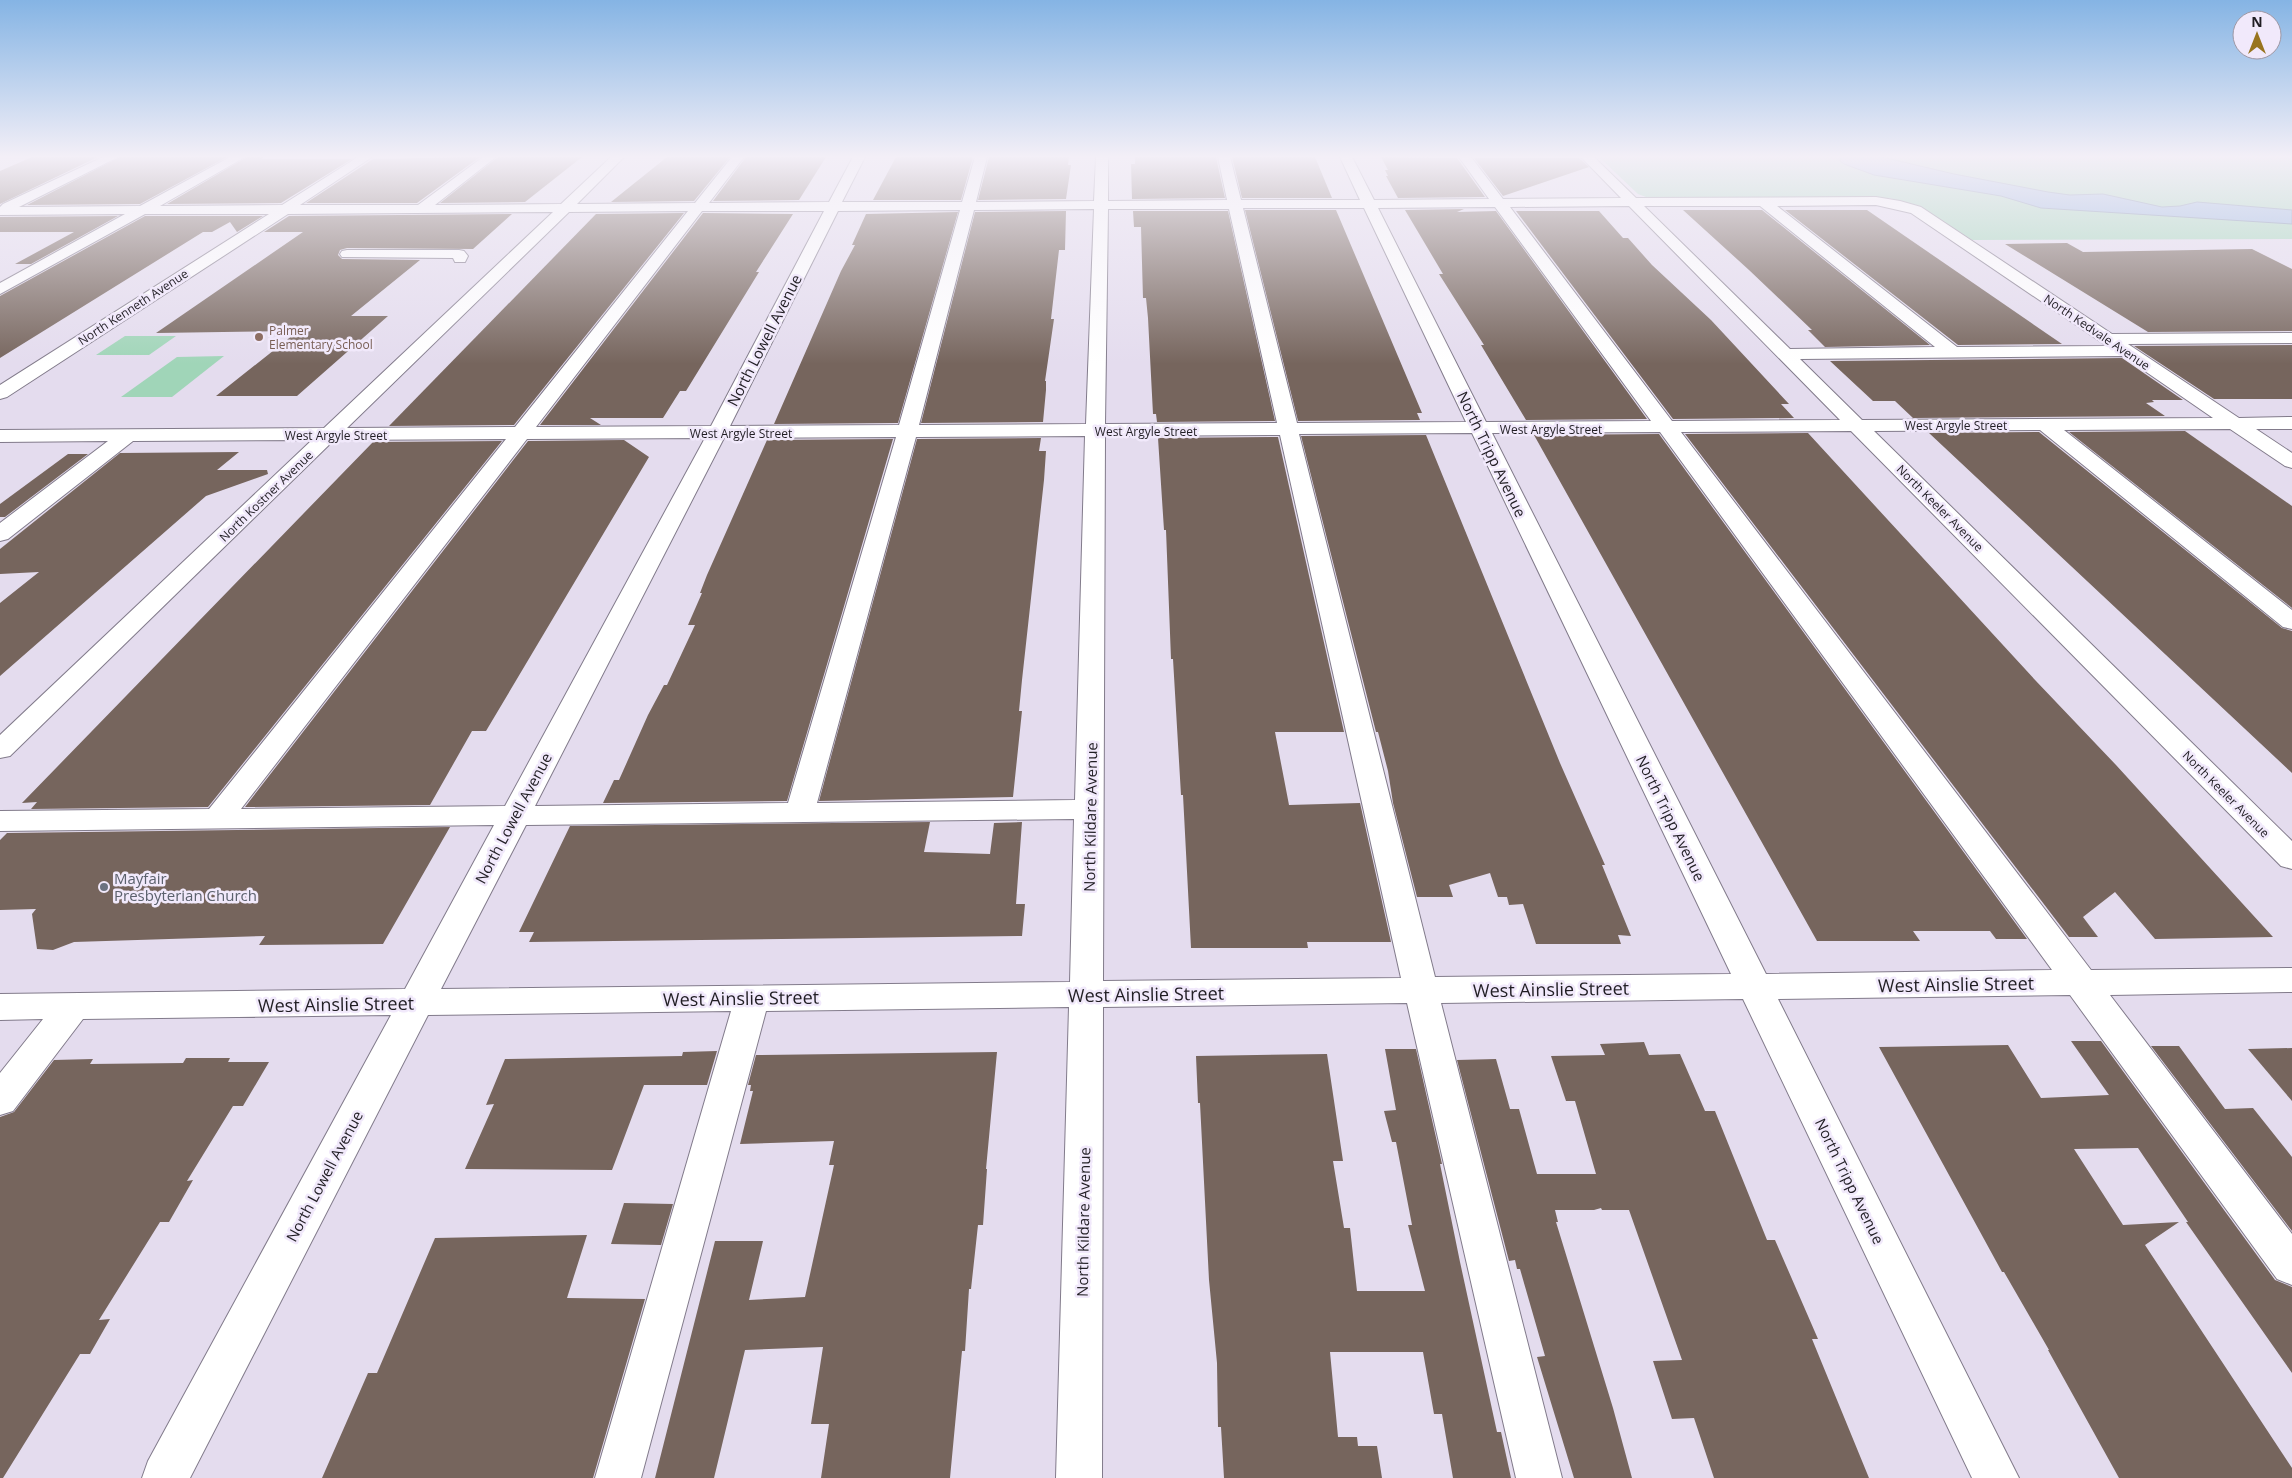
<svg xmlns="http://www.w3.org/2000/svg" width="2292" height="1478" viewBox="0 0 2292 1478" font-family="'Open Sans',sans-serif">
  <style>
    .green { fill: #a0d5b8 }
    .water { fill: #92b3de; stroke: #7086a6 }
    .building { fill: #76655d }
    .lines { fill: none; stroke-linecap: round; stroke-linejoin: round }
    .minor-casing { stroke: #827b8b; stroke-width: 2 }
    .minor { fill: #fff; fill-rule: evenodd }
    .education-dot { fill: #8d6e63; stroke: #f1e9fb; stroke-width: 2 }
    .worship-dot { fill: #6b7280; stroke: #f1e9fb; stroke-width: 2 }
    .labels { text-anchor: middle; dominant-baseline: central; stroke-width: 5; stroke-linejoin: round; paint-order: stroke }
    .far-street-label { font-size: 12px; fill: #211e24; stroke: #f1e9fb }
    .far-education-label { font-size: 12px; fill: #785e54; stroke: #f1e9fb; text-anchor: start }
    .street-label { font-size: 15px; fill: #211e24; stroke: #f1e9fb }
    .worship-label { font-size: 15px; fill: #5b616d; stroke: #f1e9fb; text-anchor: start }
    .near-street-label { font-size: 18px; fill: #211e24; stroke: #f1e9fb }
  </style>
  <rect width="100%" height="100%" fill="#e4dcee"/>
  <g class="green">
    <path d="M1599,157H2292V239L1972,240L1920,206L1889,198L1646,197L1638,194Z"/>
    <path d="M125,336H176L149,355H96Z"/>
    <path d="M224,356L172,397H121L177,357Z"/>
  </g>
  <path class="water" d="M1841,157H1882L1954,174L2048,192L2070,195L2103,194L2162,207L2180,206L2197,202L2292,210V224L2041,208L2001,196L1874,175L1844,164L1840,161Z"/>
  <g class="building">
    <path d="M32,157H98L0,204V171Z"/>
    <path d="M120,157H227L140,204L27,205Z"/>
    <path d="M247,157H264L261,159H352L281,203L167,204Z"/>
    <path d="M463,157H480L417,203H306L373,159Z"/>
    <path d="M498,157H582L525,202L440,203Z"/>
    <path d="M667,157H730L694,201L611,202Z"/>
    <path d="M746,157H826L799,200L713,201Z"/>
    <path d="M896,157H973L961,200H873Z"/>
    <path d="M989,157H1069L1068,165H1071L1066,199L978,200Z"/>
    <path d="M1135,157H1216L1225,198L1132,199L1131,164H1135Z"/>
    <path d="M1232,157H1315L1332,198H1242Z"/>
    <path d="M1381,157L1457,158L1485,197L1398,198L1386,176H1388L1385,170H1388Z"/>
    <path d="M1474,158H1579L1589,167L1503,196Z"/>
    <path d="M1464,209L1457,212L1496,211L1647,419L1526,420L1481,345H1484L1439,274H1443L1405,210Z"/>
    <path d="M1245,210H1336L1422,413H1417L1420,420L1298,421Z"/>
    <path d="M1683,210H1762L1930,345L1825,347L1808,330H1812L1749,270Z"/>
    <path d="M1785,210H1867L2062,344L1958,345Z"/>
    <path d="M1066,211L1065,250H1059L1051,319H1054L1045,381H1046V390L1043,422L921,423L975,212Z"/>
    <path d="M1133,211H1228L1275,421L1157,422L1156,414H1153L1148,318L1146,298H1143L1141,227H1134Z"/>
    <path d="M1516,211H1599L1623,238H1628L1652,265L1711,320L1789,404H1781L1794,418L1673,419Z"/>
    <path d="M958,212L898,423L774,424L841,271L855,245H852L866,214Z"/>
    <path d="M684,213L514,425L389,426L596,214Z"/>
    <path d="M703,213L793,214L756,272H759L686,391H680L663,418H590L601,425H540Z"/>
    <path d="M512,214L473,249L347,248L340,250L338,255L342,259L420,260L351,316H388L297,396H216L298,331L156,333L303,232H264L289,216Z"/>
    <path d="M118,216L31,264H15L74,232H0V217Z"/>
    <path d="M145,216H263L237,232L230,222L212,232H203L0,358V296Z"/>
    <path d="M2067,243L2083,252L2252,249L2292,269V331L2148,332L2005,244Z"/>
    <path d="M2292,345V399H2214L2134,346Z"/>
    <path d="M2122,358L2183,400H2152L2154,402L2146,403L2165,416L1913,418L1895,401H1873L1830,361Z"/>
    <path d="M2185,431L2292,506V608L2069,432Z"/>
    <path d="M2039,432L2282,628L2292,631V773L1929,433Z"/>
    <path d="M1808,433L2036,681L2116,765L2273,937L2155,939L2115,892L2083,917L2098,937H2069L1685,434Z"/>
    <path d="M1659,434L2027,939H1996L1990,931H1913L1920,941H1817L1534,435Z"/>
    <path d="M1426,435L1560,763L1605,865H1602L1631,936L1618,935L1621,944H1536L1523,904L1509,905L1507,897H1498L1490,873L1449,885L1453,897H1417L1393,803L1388,771L1378,732H1376L1301,436Z"/>
    <path d="M1278,437L1344,732H1275L1289,805L1360,803L1391,942H1307L1308,948H1191L1183,795H1181L1173,659H1171L1166,530H1164L1158,438Z"/>
    <path d="M1041,438L1039,451H1046L1044,480L1022,680L1019,711H1022L1013,797L819,801L917,439Z"/>
    <path d="M893,439L787,801L603,803L614,780H619L648,715L664,685H667L695,625H688L702,593H700L707,575L767,440Z"/>
    <path d="M624,440L649,457L486,731H472L430,805L245,807L528,441Z"/>
    <path d="M502,441L208,807L31,809L37,802L22,803L373,442Z"/>
    <path d="M239,452L217,470H267L268,474L206,496L0,676V603L39,572L0,574V549L120,453Z"/>
    <path d="M68,454H88L5,517H0V504Z"/>
    <path d="M930,822L924,852L990,854L994,823L1022,822L1016,904H1025L1022,936L529,942L534,932H519L570,826Z"/>
    <path d="M450,827L383,944L259,945L265,936L74,942L53,950L37,949L32,914L36,909L0,910V840L7,833Z"/>
    <path d="M2071,1041H2101L2275,1280L2292,1287V1373L2186,1222H2188L2138,1148L2074,1149L2123,1225L2179,1222L2145,1245L2292,1468V1478H2119L2048,1350H2049L2004,1272H2002L1879,1047L2008,1045L2041,1098L2109,1095Z"/>
    <path d="M1644,1042L1649,1055L1680,1054L1705,1111H1715L1767,1240H1775L1818,1339H1812L1869,1478H1714L1694,1418L1672,1419L1653,1361L1682,1360L1629,1210H1602L1601,1208L1594,1210H1555L1558,1222H1556L1613,1408L1632,1478H1574L1537,1357L1545,1356L1520,1269H1517L1515,1260L1509,1261L1457,1060L1496,1059L1510,1109H1519L1537,1174H1596L1575,1101H1566L1551,1056L1605,1055L1600,1044Z"/>
    <path d="M2151,1046H2179L2225,1109L2253,1108L2292,1157V1231Z"/>
    <path d="M2292,1048V1101L2248,1049Z"/>
    <path d="M1385,1049H1416L1442,1164H1440L1460,1262L1497,1432H1501L1511,1478H1453L1442,1414H1434L1423,1352H1330L1338,1437H1357L1358,1446H1377L1382,1478H1224L1221,1427H1218L1217,1363L1209,1280L1200,1103H1198L1196,1056L1327,1054L1343,1161H1333L1344,1228H1350L1357,1291H1425L1408,1225H1412L1396,1142H1392L1384,1111L1396,1110Z"/>
    <path d="M717,1051L707,1085H644L612,1170L465,1169L494,1104L486,1105L505,1059L682,1056L683,1052Z"/>
    <path d="M997,1052L986,1169H987L983,1225H978L971,1289H969L965,1351H962L950,1478H821L829,1424H811L823,1347L745,1350L714,1478H655L715,1241H763L749,1300L805,1297L834,1165H829L834,1141L740,1144L753,1091H750L751,1085H748L756,1055Z"/>
    <path d="M186,1058H230L228,1062H269L243,1106H233L187,1181L193,1180L169,1222H160L99,1320L110,1319L90,1354H80L3,1478H0V1117L14,1112L54,1060L93,1059L90,1064L183,1063Z"/>
    <path d="M624,1203L673,1204L661,1245L611,1244Z"/>
    <path d="M587,1235L567,1298L645,1299L593,1478H322L368,1373H377L435,1238Z"/>
  </g>
  <g class="lines">
    <g class="minor-casing">
      <g id="minor">
        <path d="M103,157H118L19,207L140,206L230,157H245L160,206L282,205L358,157H372L300,205H418L483,157H496L435,205L561,204L611,157H624L577,204L695,203L732,157H744L709,203L829,202L853,157H865L842,202H962L975,157H987L976,202L1094,201L1096,157H1108V201L1227,200L1218,157H1230L1241,200H1360L1340,157H1352L1374,200L1489,199L1459,157H1471L1503,199L1621,198L1581,157H1594L1636,198L1876,197L1900,201L1921,207L2112,334L2292,333V343L2128,344L2239,418L2292,417V429H2256L2292,453V468L2285,466L2230,429L2064,430L2292,610V629L2283,627L2040,430L1874,431L2292,841V869L2281,866L1851,431L1681,432L2091,970L2292,968V992L2110,995L2292,1234V1285L2277,1279L2070,995L1778,999L2019,1478H1972L1743,999L1441,1003L1562,1478H1516L1407,1003L1103,1007L1102,1478H1056L1069,1007L766,1011L641,1478H595L731,1011L428,1015L190,1478H142L148,1461L391,1015L83,1019L13,1111L0,1115V1073L43,1019L0,1020V994L405,989L494,825L0,831V811L209,809L506,439L334,440L10,756L0,758V735L312,440L133,441L8,539L0,541V523L108,441L0,442V430L324,428L553,212L288,214L7,397L0,399V385L269,214H145L0,294V283L125,214L0,215V207L3,204ZM1876,205L1911,213L2107,346L1957,347L1777,206ZM1629,206L1840,420L1672,421L1510,207ZM1644,206H1760L1935,347L1790,349ZM1495,207L1651,421L1486,422L1378,208ZM1243,208H1364L1466,422L1297,423ZM1094,209L1086,424L919,425L974,210ZM1108,209H1229L1277,423L1105,424ZM960,210L899,425L730,426L838,211ZM688,211L515,427L347,428L569,212ZM702,211H824L711,426L536,427ZM2123,356L2213,418L1862,420L1800,359ZM1660,432L2052,970L1766,974L1492,433ZM1472,433L1731,974L1435,977L1299,434ZM1280,435L1401,978L1103,981L1105,436ZM1085,436L1075,800L817,803L916,437ZM896,437L788,803L535,806L724,438ZM705,438L505,806L241,809L527,439ZM1074,819L1070,982L441,989L526,825Z"/>
        <path d="M347,250H459L464,251L468,256L465,262H455L453,258L342,257L340,254L342,251Z"/>
      </g>
    </g>
    <use href="#minor" class="minor"/>
  </g>
  <linearGradient id="sky" x2="0" y2="1"><stop stop-color="#85b4e4"/><stop offset="0.43" stop-color="#f3eff7"/><stop offset="1" stop-color="#f3eff7" stop-opacity="0"/></linearGradient>
  <rect width="2292" height="364" fill="url(#sky)"/>
  <circle class="education-dot" cx="259" cy="337" r="5"/>
  <circle class="worship-dot" cx="104" cy="887" r="5"/>
  <g class="labels">
    <g class="far-street-label">
      <text transform="translate(133 307) rotate(-33)">North Kenneth Avenue</text>
      <text transform="translate(2097 332) rotate(34)">North Kedvale Avenue</text>
      <text x="1956" y="425">West Argyle Street</text>
      <text x="1551" y="429">West Argyle Street</text>
      <text x="1146" y="431">West Argyle Street</text>
      <text x="741" y="433">West Argyle Street</text>
      <text x="336" y="435">West Argyle Street</text>
      <text transform="translate(266 496) rotate(-44)">North Kostner Avenue</text>
      <text transform="translate(1940 508) rotate(45)">North Keeler Avenue</text>
      <text transform="translate(2226 794) rotate(45)">North Keeler Avenue</text>
    </g>
    <g class="far-education-label">
      <text x="269" y="330">Palmer<tspan x="269" dy="14">Elementary School</tspan></text>
    </g>
    <g class="street-label">
      <text transform="translate(764 340) rotate(-63)">North Lowell Avenue</text>
      <text transform="translate(1492 454) rotate(64)">North Tripp Avenue</text>
      <text transform="translate(1090 817) rotate(-89)">North Kildare Avenue</text>
      <text transform="translate(513 818) rotate(-62)">North Lowell Avenue</text>
      <text transform="translate(1671 818) rotate(64)">North Tripp Avenue</text>
      <text transform="translate(324 1176) rotate(-62)">North Lowell Avenue</text>
      <text transform="translate(1850 1181) rotate(64)">North Tripp Avenue</text>
      <text transform="translate(1083 1222) rotate(-89)">North Kildare Avenue</text>
    </g>
    <g class="worship-label">
      <text x="114" y="878">Mayfair<tspan x="114" dy="17">Presbyterian Church</tspan></text>
    </g>
    <g class="near-street-label">
      <text transform="translate(1956 984) rotate(-1)">West Ainslie Street</text>
      <text transform="translate(1551 989) rotate(-1)">West Ainslie Street</text>
      <text transform="translate(1146 994) rotate(-1)">West Ainslie Street</text>
      <text transform="translate(741 998) rotate(-1)">West Ainslie Street</text>
      <text transform="translate(336 1004) rotate(-1)">West Ainslie Street</text>
    </g>
  </g>
  <g transform="translate(2257 35)"><circle r="24" fill="#f1e9fb" stroke="#9e98a5"/>
  <path d="M0-4L9 19L0 12L-9 19Z" fill="#98741e"/>
  <text y="-8" font-size="14" font-weight="bold" text-anchor="middle" fill="#211e24">N</text>
  </g>
</svg>
